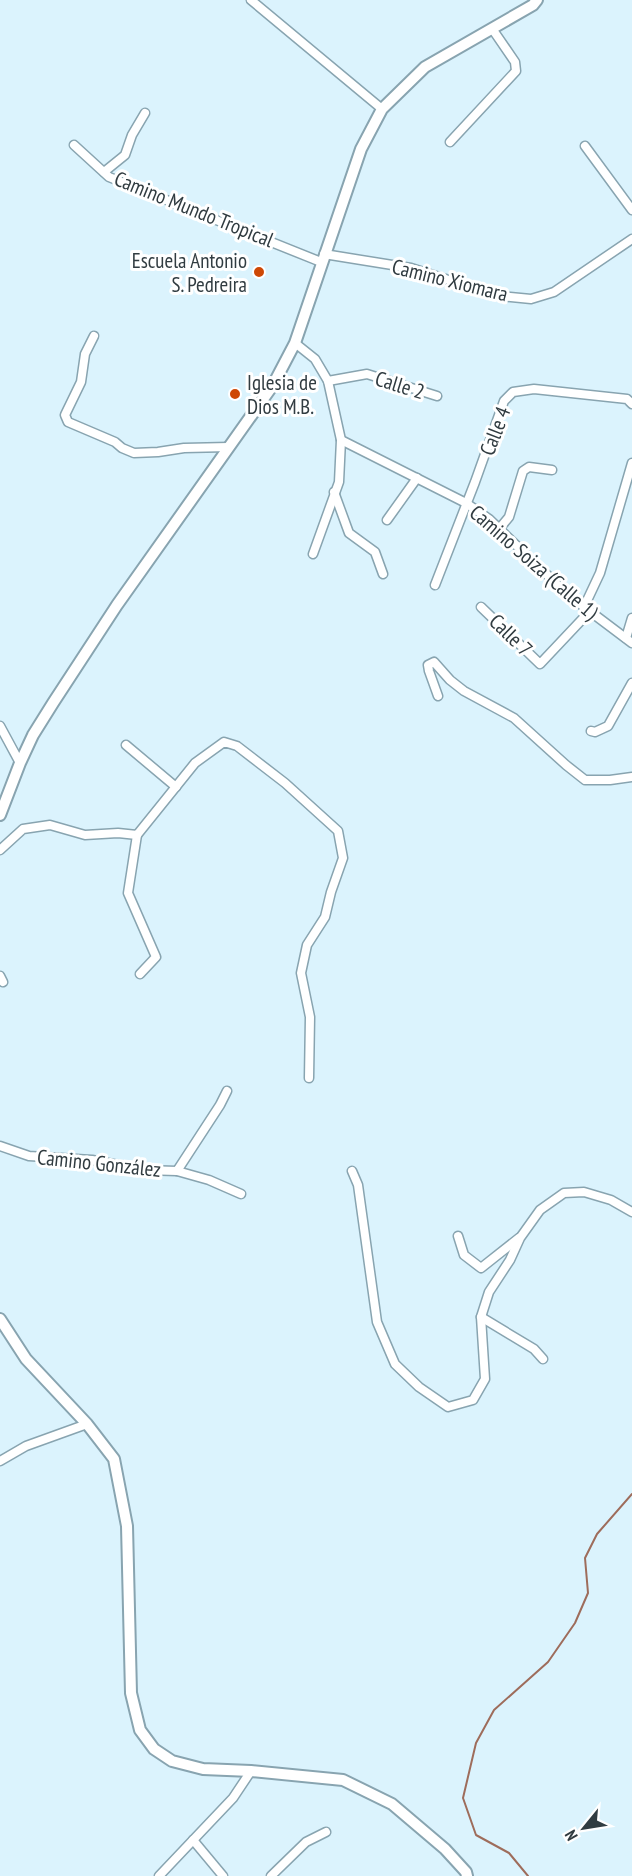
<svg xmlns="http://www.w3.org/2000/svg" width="632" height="1876" viewBox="0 0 632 1876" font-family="'PT Sans Narrow',sans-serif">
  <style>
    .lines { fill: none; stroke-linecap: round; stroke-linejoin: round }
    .stream { stroke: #9e6c5b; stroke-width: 2 }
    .minor-casing { stroke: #88a4b0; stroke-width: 11 }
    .tertiary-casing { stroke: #88a4b0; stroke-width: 14 }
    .minor { stroke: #fff; stroke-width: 8 }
    .tertiary { stroke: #fff; stroke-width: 10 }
    .poi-dot { fill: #ce4805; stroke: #fff; stroke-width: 2 }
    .labels { text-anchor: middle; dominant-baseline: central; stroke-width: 6; stroke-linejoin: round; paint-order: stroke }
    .street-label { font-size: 21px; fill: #313c41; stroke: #fff }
    .poi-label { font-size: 21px; fill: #313c41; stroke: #fff; text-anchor: end }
  </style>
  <rect width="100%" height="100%" fill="#dbf3fd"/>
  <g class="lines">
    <path class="stream" d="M528,1876L509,1853L476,1835L463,1798L476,1743L494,1710L548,1662L575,1623L588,1593L585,1558L597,1534L632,1494"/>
    <g class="minor-casing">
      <g id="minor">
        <path d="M251,0L382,109"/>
        <path d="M450,142L516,71L515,62L493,30"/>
        <path d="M74,145L109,177L321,262"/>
        <path d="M585,146L632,210"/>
        <path d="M104,172L125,155L132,135L145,113"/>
        <path d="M324,254L411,268L499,296L531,299L554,292L632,239"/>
        <path d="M94,336L85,354L81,382L65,415L68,422L115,442L122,448L134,453L158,452L184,448L229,447"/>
        <path d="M295,343L315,359L328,381L341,440L466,503L489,519L567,594L632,643"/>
        <path d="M328,381L367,374L437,396"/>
        <path d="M334,492L349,533L375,552L383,574"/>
        <path d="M387,520L417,478"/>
        <path d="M499,529L509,517L523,471L529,467L552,470"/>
        <path d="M313,554L339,482L341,440"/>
        <path d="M435,585L475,482L504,401L513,392L534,389L627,399L632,404"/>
        <path d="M481,607L540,664L590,611"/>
        <path d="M584,607L600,573L632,463"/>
        <path d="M626,638L632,618"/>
        <path d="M438,696L429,671L428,665L434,662L450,680L464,691L514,718L566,765L585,780H610L632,777"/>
        <path d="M0,726L20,763"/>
        <path d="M591,731L595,732L608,726L632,683"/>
        <path d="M126,745L176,787"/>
        <path d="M137,835L128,893L156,957L140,974"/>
        <path d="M0,850L23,829L50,825L85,835L118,833L137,835L195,763L224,742L237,746L285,783L338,831L343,858L331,892L325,917L307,945L301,973L310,1017L309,1078"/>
        <path d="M0,976L3,982"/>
        <path d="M0,1146L29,1156L92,1160L144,1170L177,1171L220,1105L227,1091"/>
        <path d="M177,1171L209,1180L241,1194"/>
        <path d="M352,1171L358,1185L377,1322L395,1364L419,1387L448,1407L473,1400L485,1379L481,1317L489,1292L510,1260L520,1238L540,1210L564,1193L584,1192L611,1200L632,1212"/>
        <path d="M458,1236L464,1255L481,1268L519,1238"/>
        <path d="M481,1317L534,1349L543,1359"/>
        <path d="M0,1461L26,1446L87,1424"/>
        <path d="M193,1840L223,1876"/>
        <path d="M159,1876L233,1798L251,1771"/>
        <path d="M271,1876L306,1842L326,1832"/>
      </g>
    </g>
    <g class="tertiary-casing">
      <g id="tertiary">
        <path d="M0,815L20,763L33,735L53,703L117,605L273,385L295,343L361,149L382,109L425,67L533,5L537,0"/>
        <path d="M0,1319L26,1359L87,1424L114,1459L127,1526L131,1693L140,1730L154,1749L172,1761L203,1769L251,1771L343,1780L392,1804L445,1849L466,1872L467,1876"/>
      </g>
    </g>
    <use href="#minor" class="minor"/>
    <use href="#tertiary" class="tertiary"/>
  </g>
  <g class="poi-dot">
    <circle cx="259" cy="272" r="6"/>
    <circle cx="235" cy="394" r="6"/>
  </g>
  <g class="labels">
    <g class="street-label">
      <text transform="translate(194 209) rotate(22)">Camino Mundo Tropical</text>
      <text transform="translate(450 280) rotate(14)">Camino Xiomara</text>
      <text transform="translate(400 385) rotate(17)">Calle 2</text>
      <text transform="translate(495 431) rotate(-69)">Calle 4</text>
      <text transform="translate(534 562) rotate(41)">Camino Soiza (Calle 1)</text>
      <text transform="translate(511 635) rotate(44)">Calle 7</text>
      <text transform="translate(99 1163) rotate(6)">Camino González</text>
    </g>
    <g class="poi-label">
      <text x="247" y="260">Escuela Antonio<tspan x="247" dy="24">S. Pedreira</tspan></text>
      <text x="247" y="382" text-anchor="start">Iglesia de<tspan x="247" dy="24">Dios M.B.</tspan></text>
    </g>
  </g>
  <g transform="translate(584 1828) rotate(240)" stroke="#ffffff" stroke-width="4.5" paint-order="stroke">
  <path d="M0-4.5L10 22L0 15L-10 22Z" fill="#313c41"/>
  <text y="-9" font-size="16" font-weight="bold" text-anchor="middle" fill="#313c41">N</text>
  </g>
</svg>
